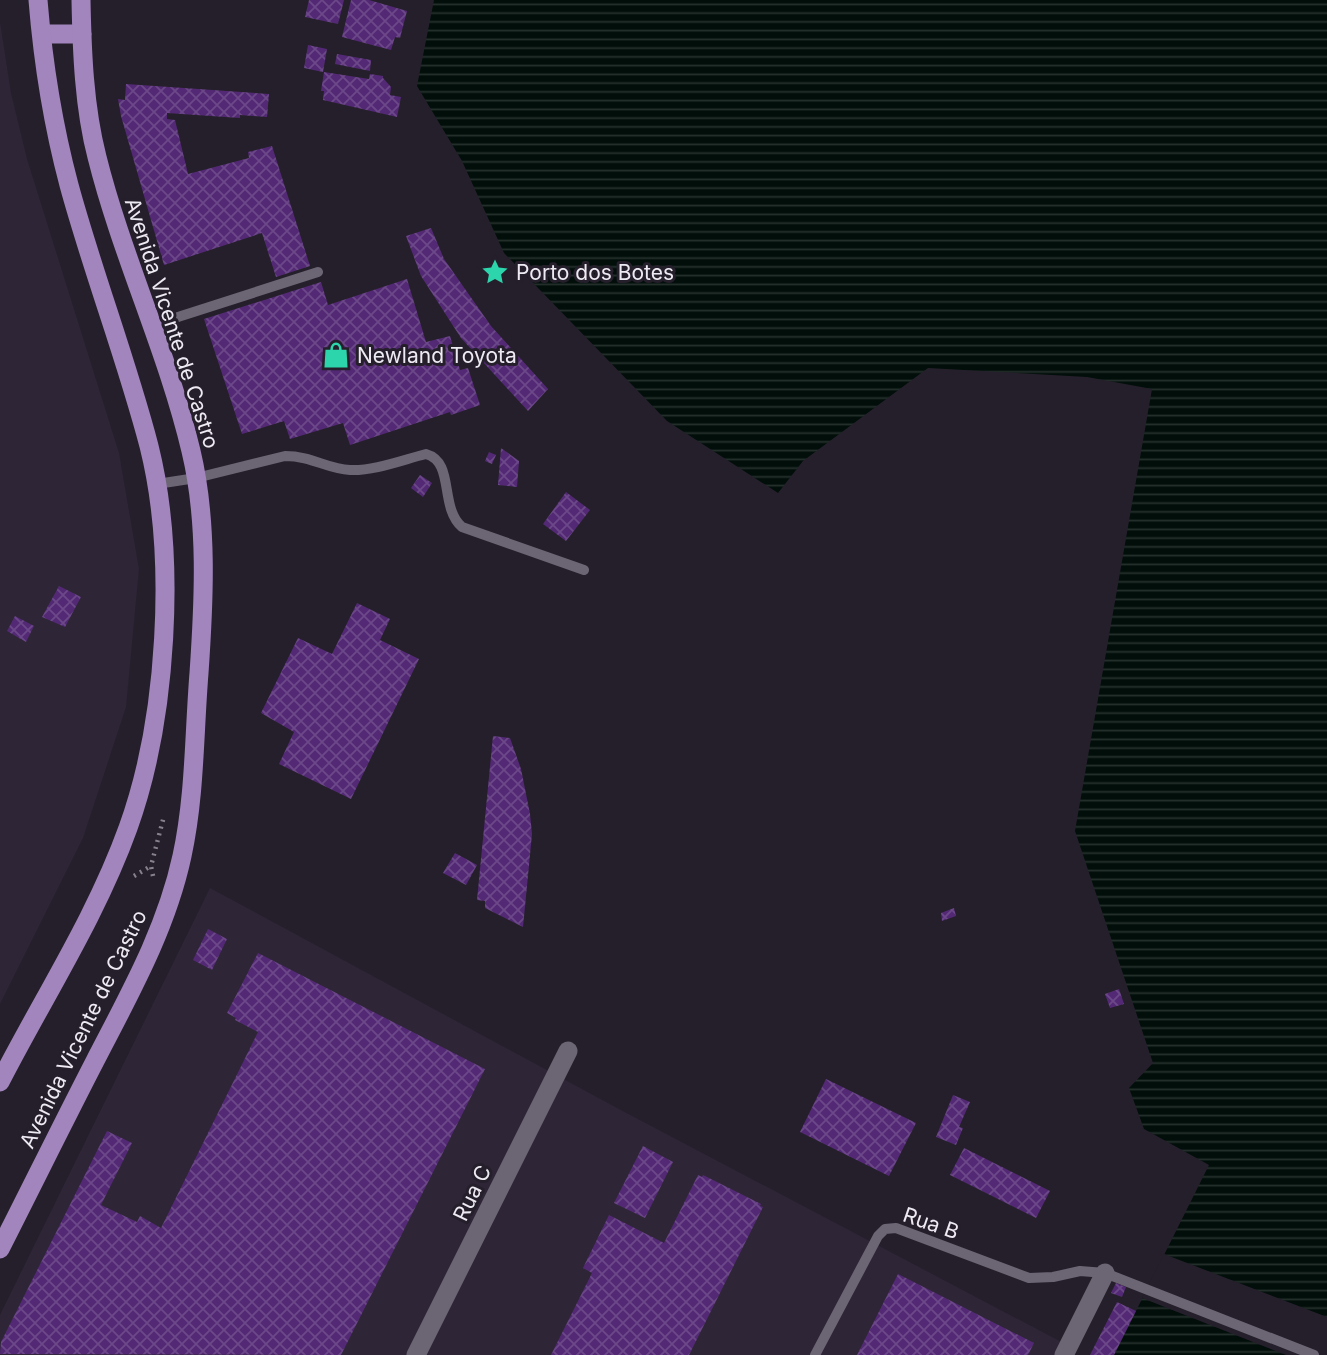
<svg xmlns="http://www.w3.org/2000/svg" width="1327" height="1355" viewBox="0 0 1327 1355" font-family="Inter,sans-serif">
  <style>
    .built { fill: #2e2537 }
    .water { fill: url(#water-rules) }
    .pier { fill: #251f2b }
    .building { fill: url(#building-cross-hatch) }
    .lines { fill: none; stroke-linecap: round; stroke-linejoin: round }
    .path { stroke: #86818c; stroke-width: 4.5; stroke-dasharray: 2 5; stroke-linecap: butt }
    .service { stroke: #6c6574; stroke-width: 10 }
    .minor { stroke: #6c6574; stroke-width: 19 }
    .primary { stroke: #a185bc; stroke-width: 19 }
    .labels { text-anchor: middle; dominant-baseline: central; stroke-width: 6; stroke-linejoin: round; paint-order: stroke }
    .poi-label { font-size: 21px; fill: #eeeaf3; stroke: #251f2b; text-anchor: start }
    .street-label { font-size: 21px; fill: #eeeaf3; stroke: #251f2b }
  </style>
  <defs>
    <pattern id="water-rules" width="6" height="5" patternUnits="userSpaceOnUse" patternTransform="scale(1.75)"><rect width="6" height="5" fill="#010e09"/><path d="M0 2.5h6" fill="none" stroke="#26312d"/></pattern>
    <pattern id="building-cross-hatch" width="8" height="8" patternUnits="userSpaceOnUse" patternTransform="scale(1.75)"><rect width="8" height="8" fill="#532975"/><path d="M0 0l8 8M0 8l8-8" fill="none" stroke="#6c4889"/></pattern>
  </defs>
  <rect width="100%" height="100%" fill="#251f2b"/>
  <g class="built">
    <path d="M0,22L11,93L27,159L119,453L139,569L126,707L83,838L0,1004Z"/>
    <path d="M210,888L617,1108L1069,1346L1064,1355H0V1315Z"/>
  </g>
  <path class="water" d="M434,0H1327V1355H1114L1209,1165L1144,1129L1129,1088L1153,1063L1075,831L1152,389L1087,377L928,368L803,461L778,493L667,421L504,253L462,161L417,86Z"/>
  <path class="pier" d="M1164,1254L1327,1317V1355H1286L1142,1298Z"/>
  <g class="building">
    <path d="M309,0H344L338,24L305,17Z"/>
    <path d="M351,0H369L407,11L400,38L395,37L391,50L342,37Z"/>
    <path d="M308,45L327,49L323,72L304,68Z"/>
    <path d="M337,54L371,60L370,71L335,64Z"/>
    <path d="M324,72L369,79L370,74L383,76V78L391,87L390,95L401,97L397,117L323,100L324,91H321Z"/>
    <path d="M126,84L269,94L267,117L240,115V118L167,113V119L175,120L188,174L249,158L248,152L272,146L310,266L276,277L262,233L164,265L121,116L118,99L125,100Z"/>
    <path d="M431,228L444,259L491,326L548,389L528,411L461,338L421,276L406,236Z"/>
    <path d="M407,279L426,342L450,336L460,370L468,368L480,405L451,415L450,412L350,445L343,423L290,439L284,421L242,434L204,319L321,282L328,305Z"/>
    <path d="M501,448L519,461L517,487L498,485Z"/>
    <path d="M489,452L496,455L492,464L485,461Z"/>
    <path d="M420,475L432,483L423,497L411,488Z"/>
    <path d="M566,492L590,510L566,541L543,524Z"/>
    <path d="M59,586L81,597L65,627L42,617Z"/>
    <path d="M357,603L390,619L380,640L419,659L351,799L279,764L294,732L261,713L298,638L332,654Z"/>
    <path d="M15,616L34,626L26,642L7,631Z"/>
    <path d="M493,736L510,738L521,769L530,814L532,834L523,927L485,908V901L477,900Z"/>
    <path d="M455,853L477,865L466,885L443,873Z"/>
    <path d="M954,908L956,916L942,921L941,913Z"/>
    <path d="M208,929L227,939L212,970L193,960Z"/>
    <path d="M258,953L485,1069L341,1355L0,1354L1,1342L107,1131L132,1143L101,1205L137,1222L140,1216L161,1228L258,1032L235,1020L236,1018L227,1013Z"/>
    <path d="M1119,989L1124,1004L1110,1008L1105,994Z"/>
    <path d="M826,1079L916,1123L889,1176L800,1132Z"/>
    <path d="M953,1095L970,1102L959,1127L963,1128L956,1145L936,1137Z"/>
    <path d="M643,1146L673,1162L645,1218L614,1203Z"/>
    <path d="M964,1148L1050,1191L1036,1218L950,1175Z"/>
    <path d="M698,1175L702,1177L703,1175L761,1204L760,1206L763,1207L689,1355H551L592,1273L583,1268L609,1215L664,1243Z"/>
    <path d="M898,1274L1034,1343L1028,1355H857Z"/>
    <path d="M1116,1283L1126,1287L1122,1297L1111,1293Z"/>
    <path d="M1117,1302L1136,1311L1114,1355H1090Z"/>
  </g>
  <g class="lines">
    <g class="path">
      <path d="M134,876L151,866"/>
      <path d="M153,876L151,866L164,816"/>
    </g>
    <g class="service">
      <path d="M153,325L318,272"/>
      <path d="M157,484L196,478L285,456C312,456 327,469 350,470C374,471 402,460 426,454C455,462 439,507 462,527L584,570"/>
      <path d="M815,1355L878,1236L885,1229L896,1228L1029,1278L1053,1277L1080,1271L1105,1273L1314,1355"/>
    </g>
    <g class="minor">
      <path d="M416,1355L568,1051"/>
      <path d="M1064,1355L1105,1273"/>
    </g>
    <g class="primary">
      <path d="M42,34H82"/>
      <path d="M0,1082C43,998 96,917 128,828C167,720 177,558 149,446C126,358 93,273 69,185C53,125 43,62 38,0"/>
      <path d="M0,1249C32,1186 63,1123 95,1061C129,995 166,930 182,856C195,796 194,735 199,673C204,601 208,522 191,451C167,350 122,257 97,157C84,107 82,51 81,0"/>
    </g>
  </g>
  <defs>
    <g id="sight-bare" transform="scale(2.1)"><path d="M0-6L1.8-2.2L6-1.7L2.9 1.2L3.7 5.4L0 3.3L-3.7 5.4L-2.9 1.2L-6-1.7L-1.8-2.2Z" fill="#2cd5ab" stroke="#251f2b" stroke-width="2.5" paint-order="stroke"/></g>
    <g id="shop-bare" transform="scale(2.1)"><path d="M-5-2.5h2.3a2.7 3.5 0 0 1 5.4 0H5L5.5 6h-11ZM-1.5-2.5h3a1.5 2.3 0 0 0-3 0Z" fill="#2cd5ab" stroke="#251f2b" stroke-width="2.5" paint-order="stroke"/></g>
  </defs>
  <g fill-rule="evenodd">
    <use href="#sight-bare" x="495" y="272"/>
    <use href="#shop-bare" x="336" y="355"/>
  </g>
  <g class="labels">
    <g class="poi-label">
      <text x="516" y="272">Porto dos Botes</text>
      <text x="357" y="355">Newland Toyota</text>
    </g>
    <g class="street-label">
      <text transform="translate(172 323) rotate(72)">Avenida Vicente de Castro</text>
      <text transform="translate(83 1029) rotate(-64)">Avenida Vicente de Castro</text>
      <text transform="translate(472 1193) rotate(-64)">Rua C</text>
      <text transform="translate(931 1223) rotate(19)">Rua B</text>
    </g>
  </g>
</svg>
